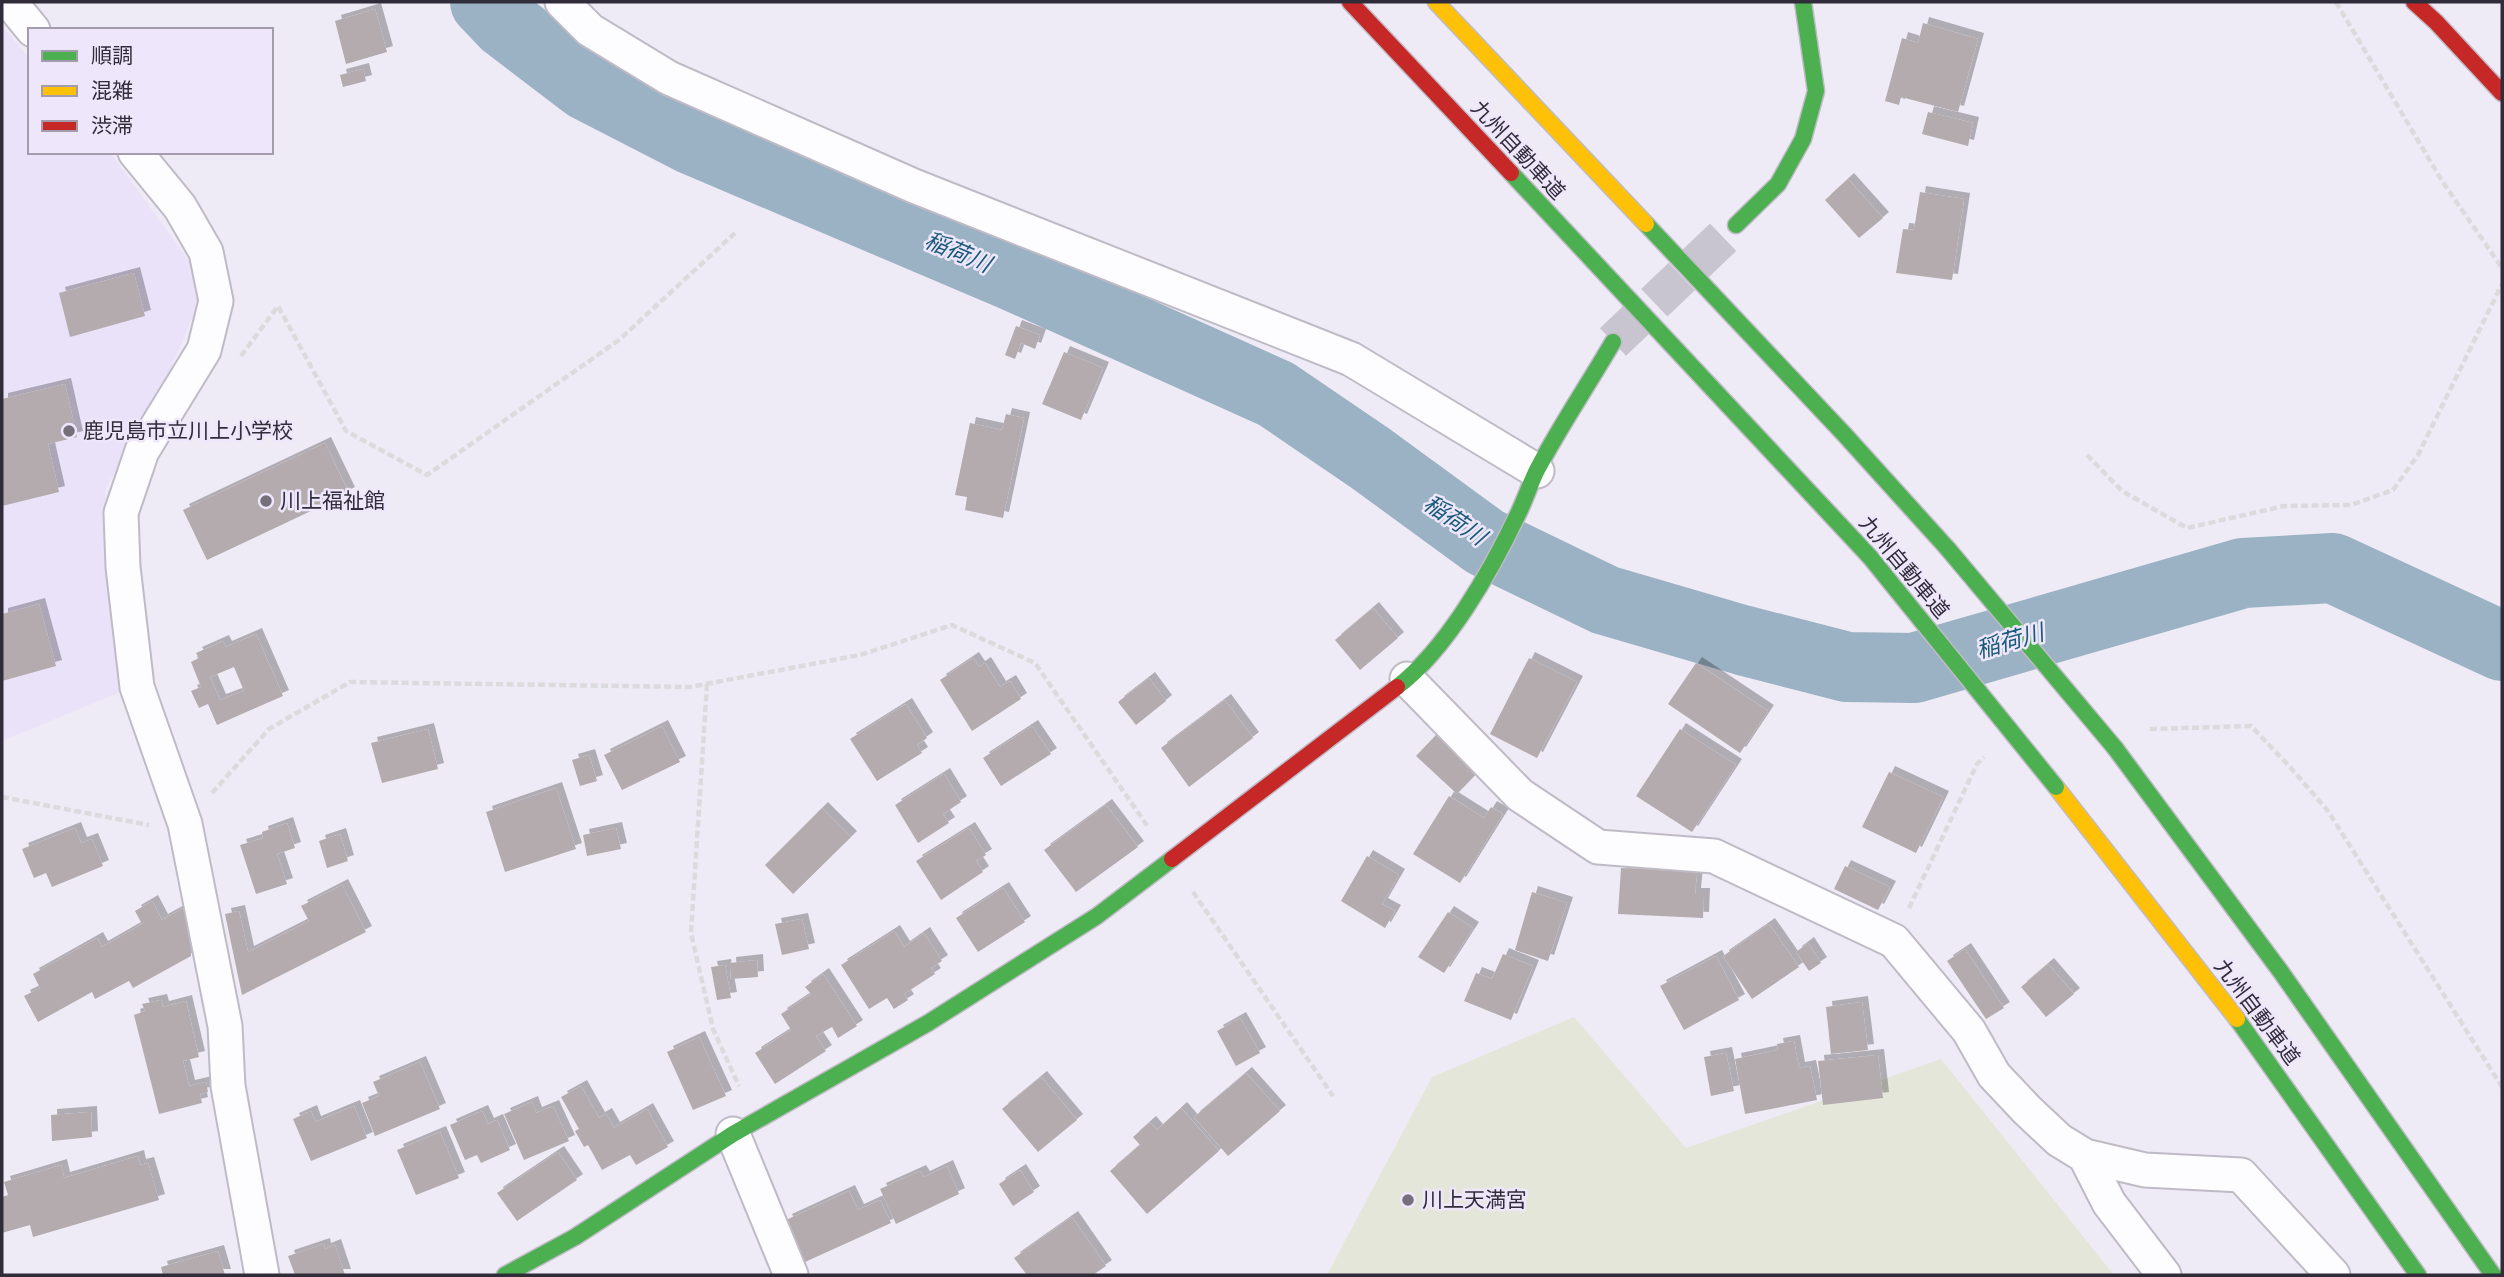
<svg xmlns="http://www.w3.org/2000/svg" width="2504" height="1277" font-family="Mulish,'Noto Sans JP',sans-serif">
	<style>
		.built { fill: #eae2f8 }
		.green { fill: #e4e6da }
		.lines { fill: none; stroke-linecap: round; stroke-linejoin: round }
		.river { stroke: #9ab2c3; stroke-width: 70 }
		.building { fill: #b3abad; fill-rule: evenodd; filter: url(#shadow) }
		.secondary-tunnel { stroke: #c9c5d0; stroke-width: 38; stroke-dasharray: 38 19; stroke-linecap: butt }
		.street-casing { stroke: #bfbbc6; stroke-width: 37 }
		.fast-casing { stroke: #bfbbc6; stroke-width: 19 }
		.slow-casing { stroke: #bfbbc6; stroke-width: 19 }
		.jam-casing { stroke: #bfbbc6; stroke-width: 19 }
		.path { stroke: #dbdadd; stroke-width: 4.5; stroke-dasharray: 7 3.5; stroke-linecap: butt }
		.street { stroke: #fdfcfe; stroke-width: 33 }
		.fast { stroke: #4caf50; stroke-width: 16 }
		.slow { stroke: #ffc107; stroke-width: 16 }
		.jam { stroke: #c62828; stroke-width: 16 }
		.fast-bridge-casing { stroke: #bfbbc6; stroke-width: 19; stroke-linecap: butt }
		.fast-bridge { stroke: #4caf50; stroke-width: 16 }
		.poi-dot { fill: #746f7b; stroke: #eee7fb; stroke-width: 2.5 }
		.labels { text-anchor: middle; stroke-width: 5; stroke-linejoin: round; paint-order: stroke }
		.street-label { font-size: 21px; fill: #312c39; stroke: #eee7fb }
		.poi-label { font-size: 21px; fill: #312c39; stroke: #eee7fb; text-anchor: start }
		.water-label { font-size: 23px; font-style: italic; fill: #1b5b79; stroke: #eee7fb }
	</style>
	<defs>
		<filter id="shadow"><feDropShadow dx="6" dy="-6" stdDeviation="0" flood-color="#0004"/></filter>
	</defs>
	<rect width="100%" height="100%" fill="#efebf6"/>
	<path class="built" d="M2,26L30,59V152H110L191,264L198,305L169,372L105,490L123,691L2,741Z"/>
	<path class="green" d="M1574,1017L1686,1148L1941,1059L2114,1275H1327L1432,1077Z"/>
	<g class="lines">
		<path class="river" d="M485,2L506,24L586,85L693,140L1011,275L1276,394L1370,458L1485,542L1605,600L1742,640L1847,667L1914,668L2243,573L2333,568L2502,646"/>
	</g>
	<path class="building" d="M375,9L387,52L346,64L335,21Z
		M1923,23L1978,39L1958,112L1901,97L1899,105L1885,101L1902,38L1918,43Z
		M363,69L366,81L343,87L340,75Z
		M1928,112L1973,123L1968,146L1922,134Z
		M1848,179L1883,218L1859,238L1825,200Z
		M1920,192L1964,199L1952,280L1896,273L1903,229L1914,230Z
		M134,273L145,316L70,337L59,293Z
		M1016,326L1040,335L1035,349L1021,343L1015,359L1005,355Z
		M1064,352L1103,368L1081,420L1042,404Z
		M65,384L77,437L48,444L59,492L2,506V399Z
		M1006,414L1024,418L1003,518L965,510L967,497L955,495L970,423L1002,430Z
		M325,443L349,493L207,560L183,510Z
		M39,604L56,666L2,681V614Z
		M1373,608L1398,638L1360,670L1335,640Z
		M256,634L283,696L217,725L208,704L199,708L191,691L201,687L191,662L199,658L196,653L223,641L226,647ZM234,667L244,691L220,700L210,677Z
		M973,658L979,667L985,663L1000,687L1010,681L1021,699L972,731L940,680Z
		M1529,658L1577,682L1537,758L1490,734Z
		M1696,663L1768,711L1740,753L1668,704Z
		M1149,678L1166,701L1136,725L1118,702Z
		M1225,700L1253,738L1189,787L1161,748Z
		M906,704L927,738L917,745L922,753L877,781L850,739Z
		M662,726L680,762L622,790L604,755Z
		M1032,726L1051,754L1001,786L983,758Z
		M428,729L438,769L382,783L371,743Z
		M1680,729L1736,765L1692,832L1636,796Z
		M1436,735L1477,773L1457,794L1416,756Z
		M589,755L597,781L580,786L572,760Z
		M1889,772L1943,797L1916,853L1862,827Z
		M944,774L961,802L943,814L949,823L918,843L895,805Z
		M556,788L576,849L505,872L486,812Z
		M1449,796L1484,818L1491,807L1503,814L1460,883L1413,854Z
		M1106,805L1138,847L1076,892L1044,850Z
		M822,808L851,837L793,894L765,865Z
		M287,823L295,848L277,854L287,884L256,894L240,845L263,838L262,832Z
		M75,828L81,843L92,839L103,866L52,887L46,873L34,878L22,849Z
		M616,828L621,849L587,856L583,835Z
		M969,828L986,855L976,861L983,872L941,900L916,861Z
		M340,834L348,861L327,868L319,841Z
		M1367,856L1399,875L1382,904L1395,911L1385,928L1341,901Z
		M1845,866L1890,887L1878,910L1834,889Z
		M1621,868L1697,872L1695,894H1704L1703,918L1618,914Z
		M342,885L366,932L242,995L225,914L239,911L248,952L309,921L301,906Z
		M1003,888L1025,922L978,952L956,918Z
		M1532,892L1567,903L1548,961L1515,950Z
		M152,901L162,920L189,905L191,956L133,988L129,981L95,999L92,992L38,1022L24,996L40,988L33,974L97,938L102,947L142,924L135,911Z
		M1448,912L1473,928L1444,973L1418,957Z
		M802,919L809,949L782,955L775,924Z
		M1769,924L1799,967L1752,999L1723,956Z
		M894,931L904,947L924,933L942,961L931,968L935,974L904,994L908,1000L894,1009L887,998L869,1009L841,965Z
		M1808,943L1821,963L1809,971L1796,952Z
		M1965,949L2004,1008L1986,1019L1947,961Z
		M1503,954L1533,966L1511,1020L1464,1001L1476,973L1492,979Z
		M1716,956L1739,1000L1684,1030L1660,986Z
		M757,960L758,977L731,979L730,963Z
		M2048,964L2074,994L2046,1017L2021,987Z
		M725,965L731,998L717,1000L711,967Z
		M823,974L857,1026L838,1038L832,1027L816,1036L826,1051L775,1084L755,1053L791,1030L781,1014L811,994L805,987Z
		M161,1000L163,1007L186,1001L199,1057L183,1061L189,1086L206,1082L208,1092L200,1094L202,1103L159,1114L134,1015L145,1011L142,1004Z
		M1862,1002L1868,1050L1831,1054L1826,1007Z
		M1240,1018L1260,1053L1236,1066L1217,1031Z
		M699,1037L726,1096L693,1110L667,1052Z
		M1794,1041L1799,1068L1810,1066L1817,1100L1745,1114L1735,1059L1778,1050L1777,1044Z
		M1726,1053L1734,1091L1711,1096L1704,1057Z
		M1878,1055L1883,1098L1823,1105L1818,1061Z
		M420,1062L440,1109L375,1136L362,1103L379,1096L373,1082Z
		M1246,1073L1280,1111L1228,1156L1194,1117Z
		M1041,1077L1077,1120L1038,1152L1002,1109Z
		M581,1086L599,1118L606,1114L614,1128L647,1109L668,1147L636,1165L630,1155L602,1170L588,1145L584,1147L575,1131L579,1129L561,1097Z
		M532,1102L536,1113L553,1106L569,1141L524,1160L504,1114Z
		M354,1106L367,1138L311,1161L293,1119L311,1111L315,1122Z
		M1181,1108L1219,1151L1147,1214L1110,1171L1140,1145L1133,1137L1150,1122L1157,1130Z
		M482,1111L488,1124L497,1120L510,1150L481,1163L477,1155L465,1160L450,1125Z
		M91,1112L92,1137L52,1141L51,1115Z
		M440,1132L459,1178L416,1195L397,1150Z
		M558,1152L577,1180L517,1221L497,1193Z
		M138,1156L140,1165L148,1163L159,1200L33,1237L30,1225L2,1233V1197L8,1195L4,1182L61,1165L64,1178Z
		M947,1166L959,1194L896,1224L880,1189L920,1171L924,1177Z
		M1020,1170L1034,1192L1013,1206L999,1184Z
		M849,1191L858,1210L880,1200L891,1223L805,1262L786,1220Z
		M1072,1217L1106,1266L1093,1275H1027L1014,1258Z
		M324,1244L325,1249L335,1245L345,1275H295L288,1256Z
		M218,1251L225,1275H163L161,1267Z"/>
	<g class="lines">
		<path class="secondary-tunnel" d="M1613,342L1736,225"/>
		<defs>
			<path id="street" d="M10,2L33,30
				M562,2L590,30L669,78L914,186L1351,359L1537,471
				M135,152L180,207L206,252L216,301L204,350L142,451L121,513L123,567L137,687L185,824L225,1026L228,1086L262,1275
				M1407,679L1520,795L1598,847L1714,856L1894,941L1969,1031L1994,1075L2027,1110L2059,1140L2085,1156L2145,1170L2241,1175L2333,1275
				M733,1134L791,1275
				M2085,1156L2109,1203L2164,1275"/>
			<path id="fast" d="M1511,173L1870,557
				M1646,224L1844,434L1948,549
				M1736,225L1778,184L1803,139L1816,91L1803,2
				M1397,687C1447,649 1491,571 1518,514C1525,500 1530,484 1537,470C1560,426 1588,385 1613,342
				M2115,748L2281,972L2493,1275
				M2237,1019L2418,1275
				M505,1275L575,1237L733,1134L928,1023L1097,916L1172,859"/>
			<path id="slow" d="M1436,2L1646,224
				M2056,787L2237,1019"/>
			<path id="jam" d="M1350,2L1511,173
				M2414,2L2436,22L2502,93
				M1172,859L1397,687"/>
		</defs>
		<use href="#street" class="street-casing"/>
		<use href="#fast" class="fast-casing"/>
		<use href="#slow" class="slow-casing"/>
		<use href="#jam" class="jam-casing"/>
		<path class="path" d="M2336,2L2442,181L2502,268
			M241,356L278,306L346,431L427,475L619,340L735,233
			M2087,455L2122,491L2187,528L2284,506L2351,505L2393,490L2418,455L2502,284
			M707,684L691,933L713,1029L739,1086
			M2150,729L2251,726L2291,768L2328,811L2502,1087
			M212,793L269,729L350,682L690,687L860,655L952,625L1035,663L1148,827
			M2,797L149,825
			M1193,892L1333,1096
			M1909,908L1977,764L1984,757"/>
		<use href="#street" class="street"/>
		<use href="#fast" class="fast"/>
		<use href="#slow" class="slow"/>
		<use href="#jam" class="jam"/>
		<defs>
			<path id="fast-bridge" d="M1948,549L2115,748
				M1870,557L2056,787"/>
		</defs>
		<use href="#fast-bridge" class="fast-bridge-casing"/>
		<use href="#fast-bridge" class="fast-bridge"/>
	</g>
	<g class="poi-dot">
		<circle cx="69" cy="431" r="7"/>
		<circle cx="266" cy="501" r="7"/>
		<circle cx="1408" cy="1200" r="7"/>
	</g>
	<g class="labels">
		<g class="street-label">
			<text transform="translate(1518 150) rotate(47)" y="7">九州自動車道</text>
			<text transform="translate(1904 567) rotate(50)" y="7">九州自動車道</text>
			<text transform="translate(2257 1012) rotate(53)" y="7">九州自動車道</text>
		</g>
		<g class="poi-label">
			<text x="83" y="438">鹿児島市立川上小学校</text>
			<text x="280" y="508">川上福祉館</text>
			<text x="1422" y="1207">川上天満宮</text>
		</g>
		<g class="water-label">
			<text transform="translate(958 252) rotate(23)" y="8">稲荷川</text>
			<text transform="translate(1455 520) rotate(34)" y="8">稲荷川</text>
			<text transform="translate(2010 641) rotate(-16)" y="8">稲荷川</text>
		</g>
	</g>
	<rect width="2504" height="1277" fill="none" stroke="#312c39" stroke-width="7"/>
	<rect x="28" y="28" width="245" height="126" fill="#eee7fb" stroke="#a29cad" stroke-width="2"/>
	<rect x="42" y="51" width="35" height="10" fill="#4caf50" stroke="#a29cad" stroke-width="2"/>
	<text x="91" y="63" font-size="21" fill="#312c39">順調</text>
	<rect x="42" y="86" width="35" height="10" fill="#ffc107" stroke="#a29cad" stroke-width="2"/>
	<text x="91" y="98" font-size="21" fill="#312c39">混雑</text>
	<rect x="42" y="121" width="35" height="10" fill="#c62828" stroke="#a29cad" stroke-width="2"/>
	<text x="91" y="133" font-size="21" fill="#312c39">渋滞</text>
</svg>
